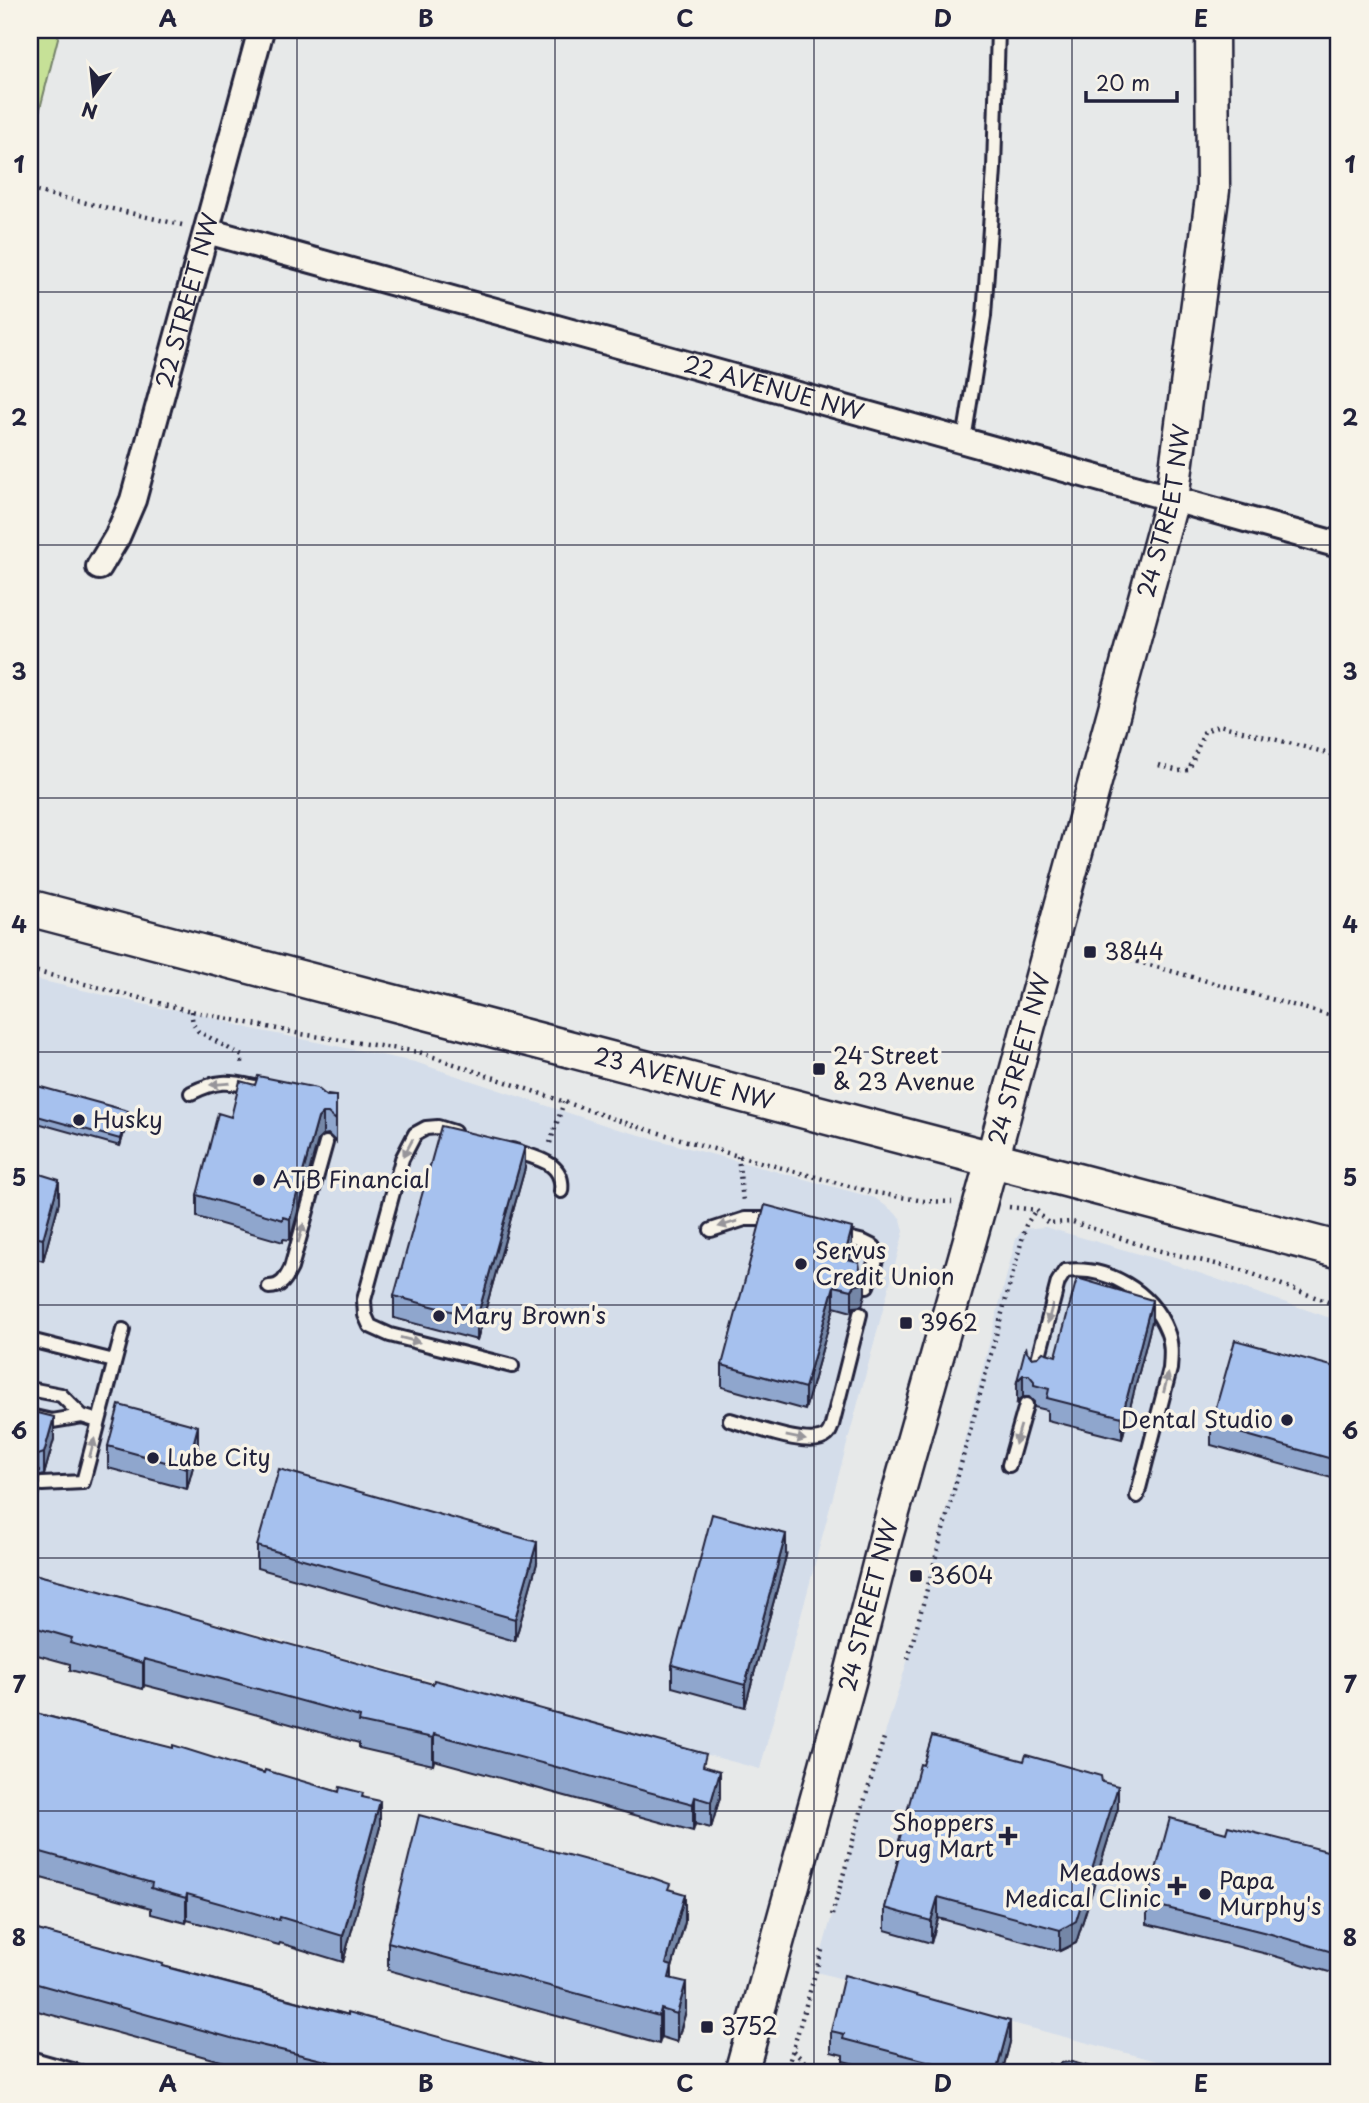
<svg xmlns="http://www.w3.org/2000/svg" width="1369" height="2103" font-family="'Playpen Sans',sans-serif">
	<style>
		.built { fill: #d4ddea }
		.green { fill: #c6e197; stroke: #748269; stroke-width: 2 }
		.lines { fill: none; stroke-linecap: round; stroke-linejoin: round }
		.service-casing { stroke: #22223b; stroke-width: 18 }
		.minor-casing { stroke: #22223b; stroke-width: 30 }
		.tertiary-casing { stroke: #22223b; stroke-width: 37 }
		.secondary-casing { stroke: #22223b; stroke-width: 40 }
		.path { stroke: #22223b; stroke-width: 4.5; stroke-dasharray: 2 5; stroke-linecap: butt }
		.service { stroke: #f7f3e8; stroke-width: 12 }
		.minor { stroke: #f7f3e8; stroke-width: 24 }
		.tertiary { stroke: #f7f3e8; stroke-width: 32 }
		.secondary { stroke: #f7f3e8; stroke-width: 35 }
		.wall { fill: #8fa6cd; stroke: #22223b; stroke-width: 2 }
		.shaded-wall { fill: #7487a7; stroke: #22223b; stroke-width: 2 }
		.building { fill: #a6c1ee; stroke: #22223b; stroke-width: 2 }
		.oneway { fill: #97959a }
		.grid { fill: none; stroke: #22223b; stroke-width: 2; stroke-opacity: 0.55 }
		.poi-dot { fill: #22223b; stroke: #f7f3e8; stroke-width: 2.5 }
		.labels { text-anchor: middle; stroke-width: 7; stroke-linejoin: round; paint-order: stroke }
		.street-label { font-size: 23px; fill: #22223b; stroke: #f7f3e8 }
		.poi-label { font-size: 23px; fill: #22223b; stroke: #f7f3e8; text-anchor: start }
		.neatline { fill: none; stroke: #22223b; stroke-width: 2.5 }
		.grid-label { font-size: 23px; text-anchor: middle; font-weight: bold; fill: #22223b }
	</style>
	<rect width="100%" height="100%" fill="#e7e9e9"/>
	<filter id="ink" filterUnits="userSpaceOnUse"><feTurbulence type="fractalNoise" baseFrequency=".0143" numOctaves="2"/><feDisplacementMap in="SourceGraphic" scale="14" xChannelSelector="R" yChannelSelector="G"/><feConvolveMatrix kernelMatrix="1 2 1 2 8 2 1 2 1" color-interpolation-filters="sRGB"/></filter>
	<g filter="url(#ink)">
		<path class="built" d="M30,978L160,1008L191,1011L252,1029L415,1062L614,1128L875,1198L894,1212L901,1219L904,1231L760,1769L30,1573Z
			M1045,1227L1167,1262L1339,1321V2073H1203L816,1972L863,1805L908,1659L1016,1239L1023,1229Z"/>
		<path class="green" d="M30,30H60L30,148Z"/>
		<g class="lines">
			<defs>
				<path id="service" d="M964,440L984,316L994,169L998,30
					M191,1093C217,1080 228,1081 255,1087
					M454,1132L438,1127L426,1128L415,1134L402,1159L364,1300L365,1315L370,1326L390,1335L512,1366
					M512,1150C534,1158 565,1161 561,1191
					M711,1230L745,1219H778
					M836,1235L864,1242L874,1247L876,1260L867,1286
					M269,1287C282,1287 286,1278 291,1268L326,1143
					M30,1340L114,1361
					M1035,1371L1058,1282L1065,1271C1108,1266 1151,1291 1167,1331C1172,1343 1171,1356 1170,1369L1137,1496
					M35,1390L61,1395L82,1416
					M30,1416L52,1421L82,1416L98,1421
					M730,1420C750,1425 811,1450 827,1435C830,1432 831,1428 832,1425L860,1314
					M1009,1465L1026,1405
					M42,1484L83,1482L123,1330
					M30,2058L83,2073"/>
				<g id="minor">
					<path id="s1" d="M207,231L1339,545"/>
					<path id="s2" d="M99,567L117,537L133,500L261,30"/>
				</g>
				<g id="tertiary">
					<path id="s3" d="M741,2073L849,1682L886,1537L980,1204L1172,499L1213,190L1212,30"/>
				</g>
				<g id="secondary">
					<path id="s4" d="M30,908L1339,1250"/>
				</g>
			</defs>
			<use href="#service" class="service-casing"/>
			<use href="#minor" class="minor-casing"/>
			<use href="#tertiary" class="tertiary-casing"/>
			<use href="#secondary" class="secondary-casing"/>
			<path class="path" d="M30,190L182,225
				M1159,765L1178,771L1189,770L1204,732L1219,725L1339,756
				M1110,954L1339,1018
				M30,970L191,1011L301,1034L419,1052L629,1124L738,1156L871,1192L924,1201L952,1202
				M191,1011L193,1024L198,1031L242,1056V1066
				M550,1143L564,1102
				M738,1156L743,1201
				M1009,1207L1036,1210L1048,1223L1073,1222L1156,1250L1242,1270L1339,1306
				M908,1659L1026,1225L1035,1211
				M832,1915L863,1805L884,1738
				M793,2051L806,2063L814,2073
				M786,2073L823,1947"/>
			<use href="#service" class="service"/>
			<use href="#minor" class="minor"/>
			<use href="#tertiary" class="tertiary"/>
			<use href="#secondary" class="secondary"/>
		</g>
		<path class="wall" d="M30,1084L128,1119L120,1146L30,1121Z
			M255,1085L336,1096V1142L328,1134L323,1135L318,1140L290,1240L283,1239V1242L197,1217V1195L231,1117Z
			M525,1168L477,1340L394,1318V1296Z
			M30,1171L59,1202L43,1261L30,1257Z
			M852,1249L849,1259L865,1294L862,1306L854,1307L852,1312L834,1307L805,1410L722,1387V1365Z
			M1152,1321L1122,1439L1047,1420V1410L1034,1407V1402L1029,1397H1023L1017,1402L1027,1352L1032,1358L1056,1356Z
			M1339,1368V1480L1211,1445V1425Z
			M30,1411L54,1439L44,1475L39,1476V1492L30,1528Z
			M108,1446L198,1448L187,1489L108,1468Z
			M257,1546L537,1563L515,1641L257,1568Z
			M786,1556L745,1707L672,1687V1665Z
			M30,1573L706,1767L720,1797L711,1828L695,1824L693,1831L434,1760L433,1765L359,1748V1743L225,1706L144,1685L143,1689L70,1670V1664L30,1653Z
			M30,1707L32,1712L339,1792L363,1797L380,1827L343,1962L280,1943L279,1945L187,1920L186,1923L151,1914V1908L30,1875Z
			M923,1765L1102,1782L1118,1808L1076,1943L1060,1951L938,1918L931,1943L885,1930V1908L899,1856V1841Z
			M1226,1833L1339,1854V1975L1271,1955L1147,1924V1903Z
			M670,1890L685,1922L672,1968V1979L686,2011L677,2042L661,2037L659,2044L388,1970V1942Z
			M30,1928L163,1966L570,2073H268L231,2064L30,2009Z
			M831,2031L1010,2042L1002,2073H891L843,2061V2055L831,2052Z"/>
		<path class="shaded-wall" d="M128,1111V1119L120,1146V1139Z
			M323,1113V1135L318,1140L290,1240V1219L318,1118Z
			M525,1146V1168L477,1340V1318Z
			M59,1180V1202L43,1261V1239Z
			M852,1228V1249L844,1280V1258Z
			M865,1273V1294L862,1306L854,1307L852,1312V1290Z
			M834,1286V1307L805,1410V1388Z
			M1152,1300V1321L1122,1439V1417Z
			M1023,1375V1397L1017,1402V1381Z
			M33,1377V1399L30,1408V1386Z
			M54,1417V1439L44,1475V1453Z
			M198,1426V1448L187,1489V1468Z
			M38,1455V1476L39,1470V1492L30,1528V1506L34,1481V1459Z
			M786,1534V1556L745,1707V1685Z
			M537,1542V1563L515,1641V1619Z
			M144,1659V1685L143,1689V1663Z
			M434,1734V1760L433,1765V1738Z
			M720,1771V1797L711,1828V1802Z
			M1118,1786V1808L1076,1943L1060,1951V1930Z
			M695,1797V1824L693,1831V1804Z
			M380,1801V1827L343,1962V1936Z
			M187,1894V1920L186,1923V1898Z
			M685,1894V1922L672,1968V1994L666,1964Z
			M938,1897V1918L931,1943V1921Z
			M686,1982V2011L677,2042V2014Z
			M661,2009V2037L659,2044V2016Z
			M1010,2021V2042L1002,2073H996Z"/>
		<path class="building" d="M258,1076L317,1088L327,1096H336V1120L328,1113H323L318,1118L290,1219L283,1217V1220L197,1195L218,1113L231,1117L240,1081L255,1085Z
			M30,1084L128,1111L120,1139L30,1114Z
			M441,1126L525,1146L477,1318L394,1296Z
			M30,1171L59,1180L43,1239L30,1236Z
			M765,1205L852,1228L844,1258L859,1262L860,1269L865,1273L862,1284L854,1286L852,1290L834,1286L805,1388L722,1365Z
			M1077,1278L1152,1300L1122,1417L1047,1398L1049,1389L1034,1385V1381L1029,1375H1023L1017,1381L1026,1346L1027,1352L1032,1358L1038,1357L1043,1352L1056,1356Z
			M1235,1340L1339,1368V1461L1211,1425Z
			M30,1374L33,1377L30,1386Z
			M119,1405L198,1426L187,1468L108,1446Z
			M30,1411L54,1417L44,1453L38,1455L34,1459V1466L39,1470L30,1506Z
			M279,1469L537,1542L515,1619L257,1546Z
			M712,1514L786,1534L745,1685L672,1665Z
			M30,1573L100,1591L284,1644L285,1643L433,1684L434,1680L454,1685L706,1754L703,1766L720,1771L711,1802L695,1797L693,1804L434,1734L433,1738L359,1722L360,1717L225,1680L144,1659L143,1663L70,1643L72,1638L30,1626Z
			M30,1707L32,1708L31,1712L113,1733L173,1748V1745L249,1769L264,1773L265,1770L339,1792L340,1787L363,1793L362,1797L380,1801L343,1936L280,1917L279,1920L187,1894L186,1898L151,1888L152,1883L30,1849Z
			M932,1736L1024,1761L1026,1755L1101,1776L1102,1782L1118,1786L1076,1921L1060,1930L938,1897L931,1921L885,1908L903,1842L899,1841L920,1764L923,1765Z
			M419,1815L653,1878L670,1884L668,1889L685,1894L666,1964L672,1966L669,1978L686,1982L677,2014L661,2009L659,2016L388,1942Z
			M1170,1818L1226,1833L1228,1826L1339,1854V1954L1271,1934L1147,1903Z
			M30,1928L145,1959L163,1964L162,1966L348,2015V2012L570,2073H376L231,2038L30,1982Z
			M844,1975L1010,2021L996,2073L985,2072L984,2073H973L843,2039L844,2034L831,2031Z
			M1072,2062L1111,2073H1046L1049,2064L1059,2067L1060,2063Z"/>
		<defs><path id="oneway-solid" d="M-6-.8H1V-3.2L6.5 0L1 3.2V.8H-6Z" transform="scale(1.75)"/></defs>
		<g class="oneway">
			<use href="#oneway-solid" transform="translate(220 1084) rotate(175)"/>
			<use href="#oneway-solid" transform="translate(408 1148) rotate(118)"/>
			<use href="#oneway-solid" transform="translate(728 1224) rotate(163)"/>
			<use href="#oneway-solid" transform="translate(301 1233) rotate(-74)"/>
			<use href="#oneway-solid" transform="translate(1050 1314) rotate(105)"/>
			<use href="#oneway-solid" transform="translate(410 1340) rotate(15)"/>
			<use href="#oneway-solid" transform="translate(1166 1383) rotate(-76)"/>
			<use href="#oneway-solid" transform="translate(1018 1435) rotate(106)"/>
			<use href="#oneway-solid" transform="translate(796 1438) rotate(11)"/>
			<use href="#oneway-solid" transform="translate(92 1448) rotate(-75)"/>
		</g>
	</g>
	<path class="grid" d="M297,30V2073M555,30V2073M814,30V2073M1072,30V2073M30,292H1339M30,545H1339M30,798H1339M30,1052H1339M30,1305H1339M30,1558H1339M30,1811H1339"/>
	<g class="poi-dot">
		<rect x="1083" y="945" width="14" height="14" rx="3.5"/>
		<rect x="812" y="1062" width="14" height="14" rx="3.5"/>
		<circle cx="79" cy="1120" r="7"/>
		<circle cx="259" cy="1180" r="7"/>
		<circle cx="801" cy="1264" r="7"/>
		<circle cx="439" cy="1316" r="7"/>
		<rect x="899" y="1316" width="14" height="14" rx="3.5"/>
		<circle cx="1287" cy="1420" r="7"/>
		<circle cx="153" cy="1458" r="7"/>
		<rect x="909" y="1569" width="14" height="14" rx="3.5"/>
		<path d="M1004.5 1825.5h7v7h7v7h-7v7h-7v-7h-7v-7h7z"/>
		<path d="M1173.5 1875.5h7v7h7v7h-7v7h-7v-7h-7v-7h7z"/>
		<circle cx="1205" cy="1894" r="7"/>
		<rect x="700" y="2020" width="14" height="14" rx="3.5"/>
	</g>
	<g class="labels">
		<g class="street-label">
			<text dy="8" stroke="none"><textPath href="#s2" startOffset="282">22 STREET NW</textPath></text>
			<text dy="8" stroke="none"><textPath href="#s1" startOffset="588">22 AVENUE NW</textPath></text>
			<text dy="8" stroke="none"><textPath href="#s3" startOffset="1619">24 STREET NW</textPath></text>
			<text dy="8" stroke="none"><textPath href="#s3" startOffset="1052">24 STREET NW</textPath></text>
			<text dy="8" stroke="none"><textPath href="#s4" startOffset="676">23 AVENUE NW</textPath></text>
			<text dy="8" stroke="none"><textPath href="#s3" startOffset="485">24 STREET NW</textPath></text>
		</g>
		<g class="poi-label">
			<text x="1104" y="960">3844</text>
			<text x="833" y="1064">24 Street<tspan x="833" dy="26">&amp; 23 Avenue</tspan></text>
			<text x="93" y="1128">Husky</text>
			<text x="273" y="1188">ATB Financial</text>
			<text x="815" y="1259">Servus<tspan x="815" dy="26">Credit Union</tspan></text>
			<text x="453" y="1324">Mary Brown's</text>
			<text x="920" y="1331">3962</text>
			<text x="1273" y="1428" text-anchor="end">Dental Studio</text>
			<text x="167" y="1466">Lube City</text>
			<text x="930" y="1584">3604</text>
			<text x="994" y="1831" text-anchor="end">Shoppers<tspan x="994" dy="26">Drug Mart</tspan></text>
			<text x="1161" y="1881" text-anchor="end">Meadows<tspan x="1161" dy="26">Medical Clinic</tspan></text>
			<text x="1219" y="1889">Papa<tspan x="1219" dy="26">Murphy's</tspan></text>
			<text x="721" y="2035">3752</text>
		</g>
	</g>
	<rect width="1369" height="2103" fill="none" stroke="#f7f3e8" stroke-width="77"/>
	<g transform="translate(94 94) rotate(195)" stroke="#f7f3e8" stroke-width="5" paint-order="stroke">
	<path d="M0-5L12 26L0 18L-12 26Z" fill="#22223b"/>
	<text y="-10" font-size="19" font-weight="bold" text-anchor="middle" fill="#22223b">N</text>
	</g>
	<path d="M1086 91v10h91v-10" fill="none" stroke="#22223b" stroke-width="3.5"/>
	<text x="1096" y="91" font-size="21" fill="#22223b" stroke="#f7f3e8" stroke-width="5" paint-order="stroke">20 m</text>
	<rect x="38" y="38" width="1292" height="2026" class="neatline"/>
	<g class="grid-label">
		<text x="168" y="27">A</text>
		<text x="426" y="27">B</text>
		<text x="685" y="27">C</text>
		<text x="943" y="27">D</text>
		<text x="1201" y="27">E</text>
		<text x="19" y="173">1</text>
		<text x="1350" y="173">1</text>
		<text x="19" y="426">2</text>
		<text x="1350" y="426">2</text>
		<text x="19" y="680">3</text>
		<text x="1350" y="680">3</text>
		<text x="19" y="933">4</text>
		<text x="1350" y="933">4</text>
		<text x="19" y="1186">5</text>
		<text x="1350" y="1186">5</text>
		<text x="19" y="1439">6</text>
		<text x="1350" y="1439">6</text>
		<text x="19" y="1693">7</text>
		<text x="1350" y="1693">7</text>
		<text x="19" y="1946">8</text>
		<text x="1350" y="1946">8</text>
		<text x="168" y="2092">A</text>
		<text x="426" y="2092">B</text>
		<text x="685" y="2092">C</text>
		<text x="943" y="2092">D</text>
		<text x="1201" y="2092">E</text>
	</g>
</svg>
